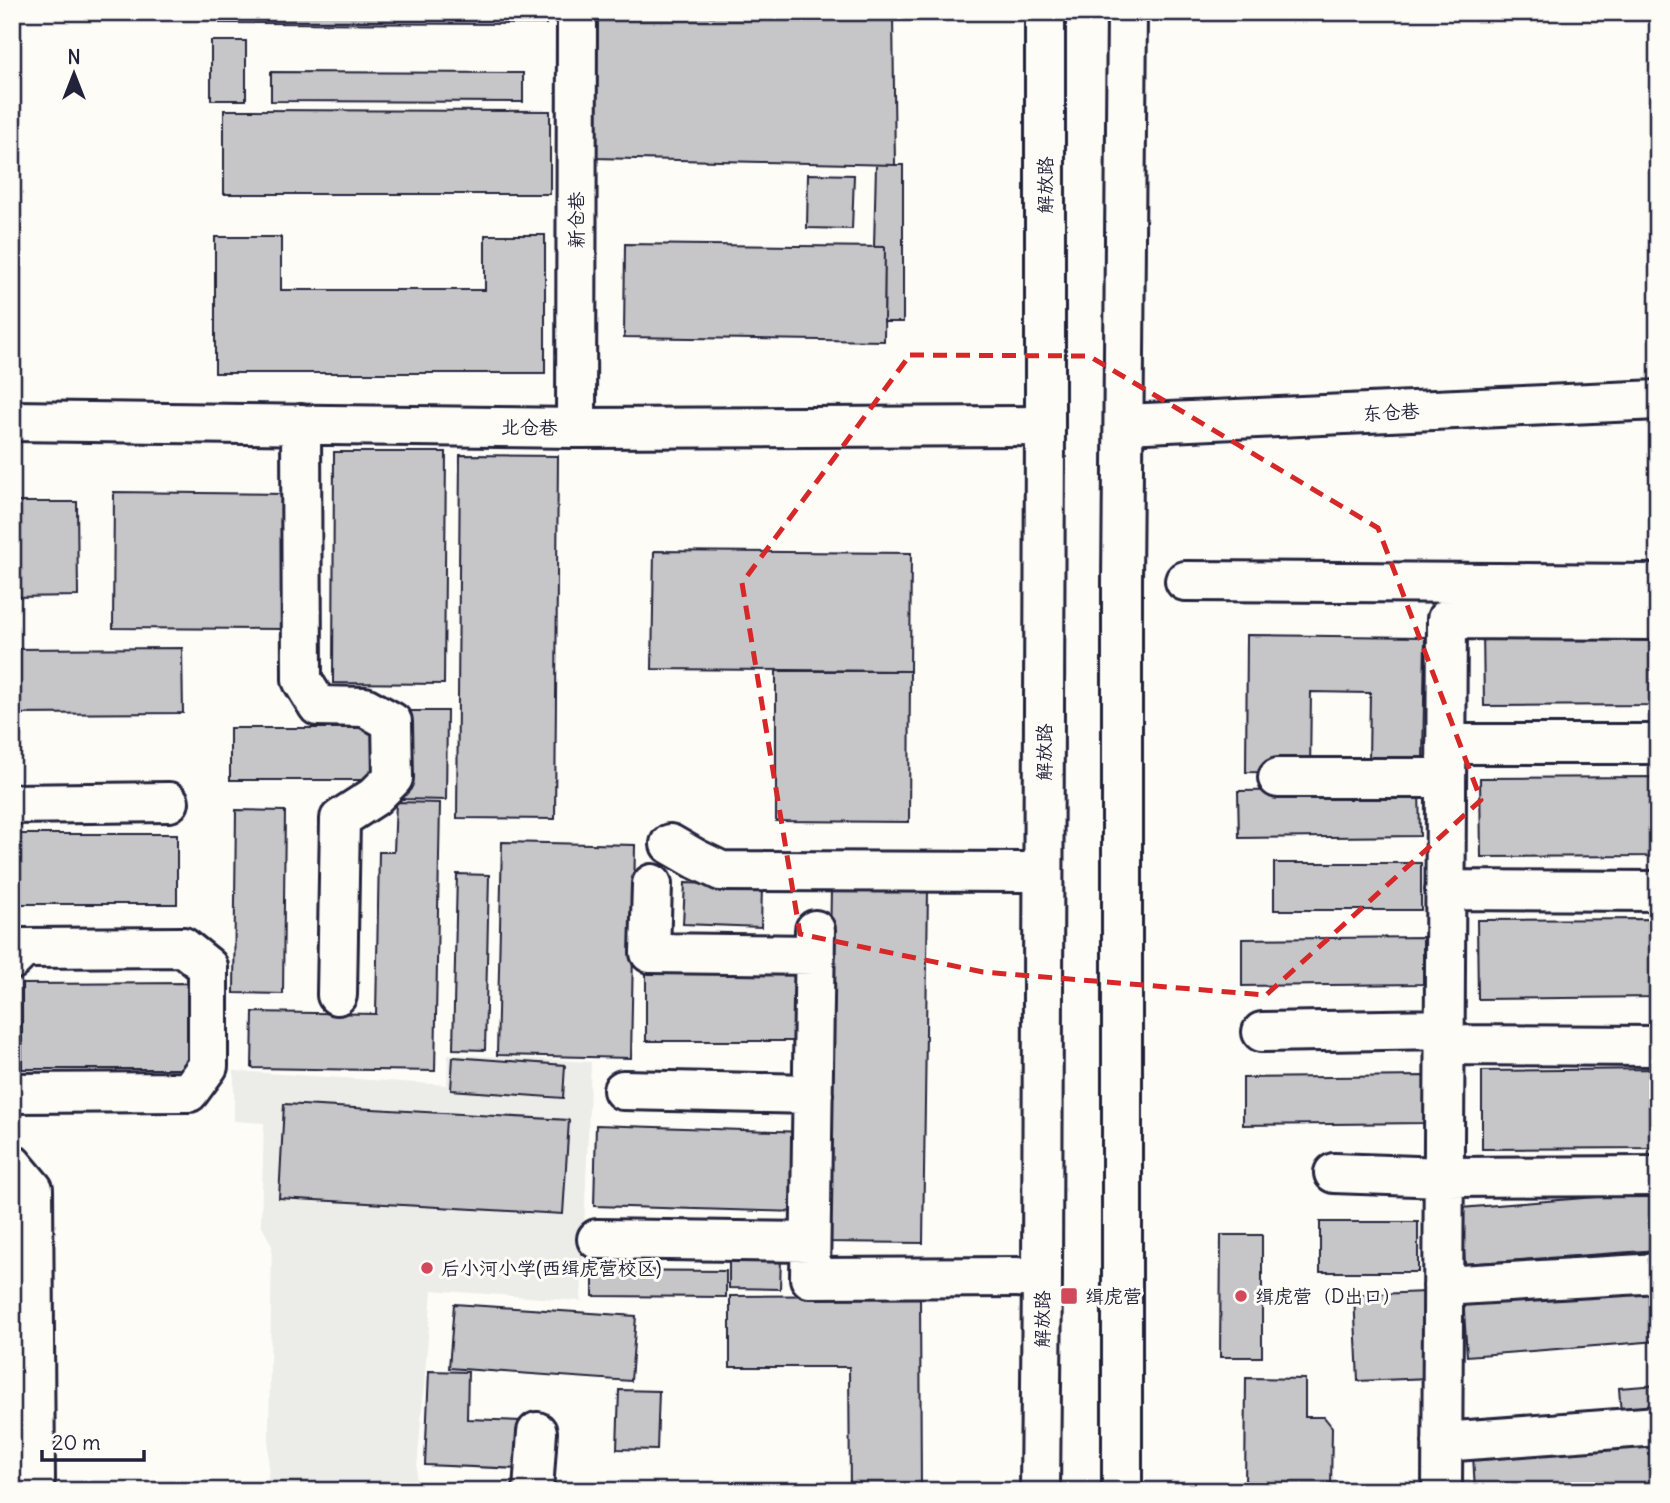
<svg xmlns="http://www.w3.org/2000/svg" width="1670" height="1503" font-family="Delius,'LXGW WenKai TC',sans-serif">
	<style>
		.built { fill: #ecece9 }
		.building { fill: #c6c6c8; stroke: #22223b; stroke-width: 2 }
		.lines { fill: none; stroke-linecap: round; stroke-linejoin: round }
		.minor-casing { stroke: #22223b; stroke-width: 44 }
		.major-casing { stroke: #22223b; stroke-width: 44 }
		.minor { stroke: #fdfcf7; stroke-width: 38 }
		.major { stroke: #fdfcf7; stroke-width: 38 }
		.marked { fill: none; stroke: #d62828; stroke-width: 5; stroke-dasharray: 14 9; stroke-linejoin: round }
		.poi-dot { fill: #d1495b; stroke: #fdfcf7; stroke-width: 2.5 }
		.labels { text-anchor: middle; stroke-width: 6; stroke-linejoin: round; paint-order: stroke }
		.street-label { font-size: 19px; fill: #22223b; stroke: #fdfcf7 }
		.poi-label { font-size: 19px; fill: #22223b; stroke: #fdfcf7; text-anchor: start }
	</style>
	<rect width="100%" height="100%" fill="#fdfcf7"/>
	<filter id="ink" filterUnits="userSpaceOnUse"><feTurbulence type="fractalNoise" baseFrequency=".0143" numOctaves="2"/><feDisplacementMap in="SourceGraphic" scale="14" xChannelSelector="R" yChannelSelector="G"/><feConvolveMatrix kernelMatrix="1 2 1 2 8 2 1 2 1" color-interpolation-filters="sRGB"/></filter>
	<g filter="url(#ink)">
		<path class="built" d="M448,1054L591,1062L581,1301L432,1290L415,1491H268L272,1246L261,1224L264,1123L234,1121V1071L447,1085Z"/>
		<path class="building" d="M220,12H546V24L220,23Z
			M595,12H647V16H893L895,165L595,158Z
			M794,12H919V15L793,16Z
			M211,41H246V100H211Z
			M271,72L523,73V102L271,101Z
			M224,110L550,111V194H224Z
			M876,165H903V322H884L885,247H874Z
			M808,174L854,175L852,229L807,228Z
			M485,235H545V373H215V237H281V290H485Z
			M625,244L885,247L884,341L624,337Z
			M334,452H446L444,684L333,683Z
			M460,455L558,456L555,819L457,818Z
			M114,492L283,494L282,629L113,628Z
			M12,502H77L78,596L12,597Z
			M654,551L911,553L910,671L652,669Z
			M1658,626V705L1484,706L1483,628Z
			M1247,635L1425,637L1423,763L1369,762L1370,693L1311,692L1310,773L1246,772Z
			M182,648L183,713L12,714V649Z
			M776,671H910L909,822L776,821Z
			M404,711H447L446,800L403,799Z
			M230,728H379V780H230Z
			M1658,777V856L1481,857L1480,778Z
			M1419,789L1420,836L1239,838L1238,791Z
			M396,802L440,803L435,1071L252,1068L253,1012L376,1014L379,852H394Z
			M236,810L285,811L283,994L234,993Z
			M12,834H177V904H12Z
			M502,842L635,845L631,1058L497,1055Z
			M1274,863H1421V910H1274Z
			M457,874L489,875L485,1050L453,1049Z
			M685,883L762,886L761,927L683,924Z
			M831,889L928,890L923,1243L825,1242Z
			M1658,919V997L1478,999L1477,920Z
			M1423,937V984L1242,986V939Z
			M646,965H808V1041H646Z
			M192,983V1069H22V984Z
			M453,1057L565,1065L563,1098L451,1090Z
			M1658,1069V1148L1482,1149V1071Z
			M1424,1076L1425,1123L1243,1125V1078Z
			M284,1104L569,1120L563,1214L279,1198Z
			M596,1125L804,1132L801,1212L594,1206Z
			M1658,1192V1250L1465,1264L1461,1208Z
			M1320,1222H1418V1272H1320Z
			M1221,1235H1262V1357H1220Z
			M729,1255L781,1257L780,1289L729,1288Z
			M593,1270L726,1271V1297L593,1296Z
			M1658,1282V1341L1467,1356L1463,1296Z
			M1425,1292L1429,1378L1358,1381L1354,1295Z
			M920,1295L921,1491H850L849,1367H730V1296Z
			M454,1304L636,1316L631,1381L449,1368Z
			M429,1371L468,1372L467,1419L523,1421L521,1469L425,1465Z
			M1246,1378L1305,1379V1417H1324L1332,1427L1331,1491H1245Z
			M1658,1385V1411L1621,1414L1619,1388Z
			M619,1390L659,1391L657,1450L617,1449Z
			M1658,1442V1491H1475L1473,1455Z"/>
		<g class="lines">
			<defs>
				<path id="minor" d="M12,421L576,428L1045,426
					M301,424L302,680L318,706L365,707L392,722L393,778L374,797L340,819L337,995
					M1124,424L1658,400
					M576,428L577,12
					M1185,581L1658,584
					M1446,744H1658
					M1278,778H1446
					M12,804L169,802
					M670,844L696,859L721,871L1043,872
					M652,884L650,953L815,955
					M1445,890L1658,891
					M815,930L810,1278L1042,1277
					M12,960L24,948L183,947L208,967V1066L189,1092L12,1093
					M1262,1032L1444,1029
					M1444,1045L1658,1046
					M623,1090L813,1094
					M12,1164L33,1189L35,1479L32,1491
					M1334,1173L1443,1177L1658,1176
					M597,1239L810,1242
					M1443,1286L1658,1273
					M1442,1442L1658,1426
					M533,1491L537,1432
					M1442,1491L1447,619L1658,620"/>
				<path id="major" d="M1040,1491L1042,1277L1045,426V12
					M1122,1491V582L1127,12"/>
			</defs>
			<use href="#minor" class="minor-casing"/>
			<use href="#major" class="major-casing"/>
			<use href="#minor" class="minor"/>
			<use href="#major" class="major"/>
		</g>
	</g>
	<path class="marked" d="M910,355L1089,356L1378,528L1481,800L1266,995L983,972L800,934L742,583Z"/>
	<g class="poi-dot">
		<circle cx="427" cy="1268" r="7"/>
		<rect x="1060" y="1287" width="18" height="18" rx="3.5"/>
		<circle cx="1241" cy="1296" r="7"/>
	</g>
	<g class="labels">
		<g class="street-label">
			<text transform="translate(1045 185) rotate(-90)" y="7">解放路</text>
			<text transform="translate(576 220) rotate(-90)" y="7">新仓巷</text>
			<text transform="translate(1391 412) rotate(-3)" y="7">东仓巷</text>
			<text transform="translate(529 427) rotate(1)" y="7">北仓巷</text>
			<text transform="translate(1044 752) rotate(-90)" y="7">解放路</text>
			<text transform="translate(1042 1319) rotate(-90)" y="7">解放路</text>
		</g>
		<g class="poi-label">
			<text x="441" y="1275">后小河小学(西缉虎营校区)</text>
			<text x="1085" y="1303">缉虎营</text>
			<text x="1255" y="1303">缉虎营（D出口）</text>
		</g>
	</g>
	<rect width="1670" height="1503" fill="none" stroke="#fdfcf7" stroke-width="42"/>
	<rect x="21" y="21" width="1628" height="1461" fill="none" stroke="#22223b" stroke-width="2.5" filter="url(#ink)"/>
	<g transform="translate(74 74)" stroke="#fdfcf7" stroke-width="5" paint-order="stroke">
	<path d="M0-5L12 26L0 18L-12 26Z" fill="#22223b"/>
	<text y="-10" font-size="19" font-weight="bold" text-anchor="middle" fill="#22223b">N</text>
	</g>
	<path d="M42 1450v10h102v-10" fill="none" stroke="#22223b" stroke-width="3.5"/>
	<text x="52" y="1450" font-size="21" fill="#22223b" stroke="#fdfcf7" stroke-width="5" paint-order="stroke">20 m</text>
</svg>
